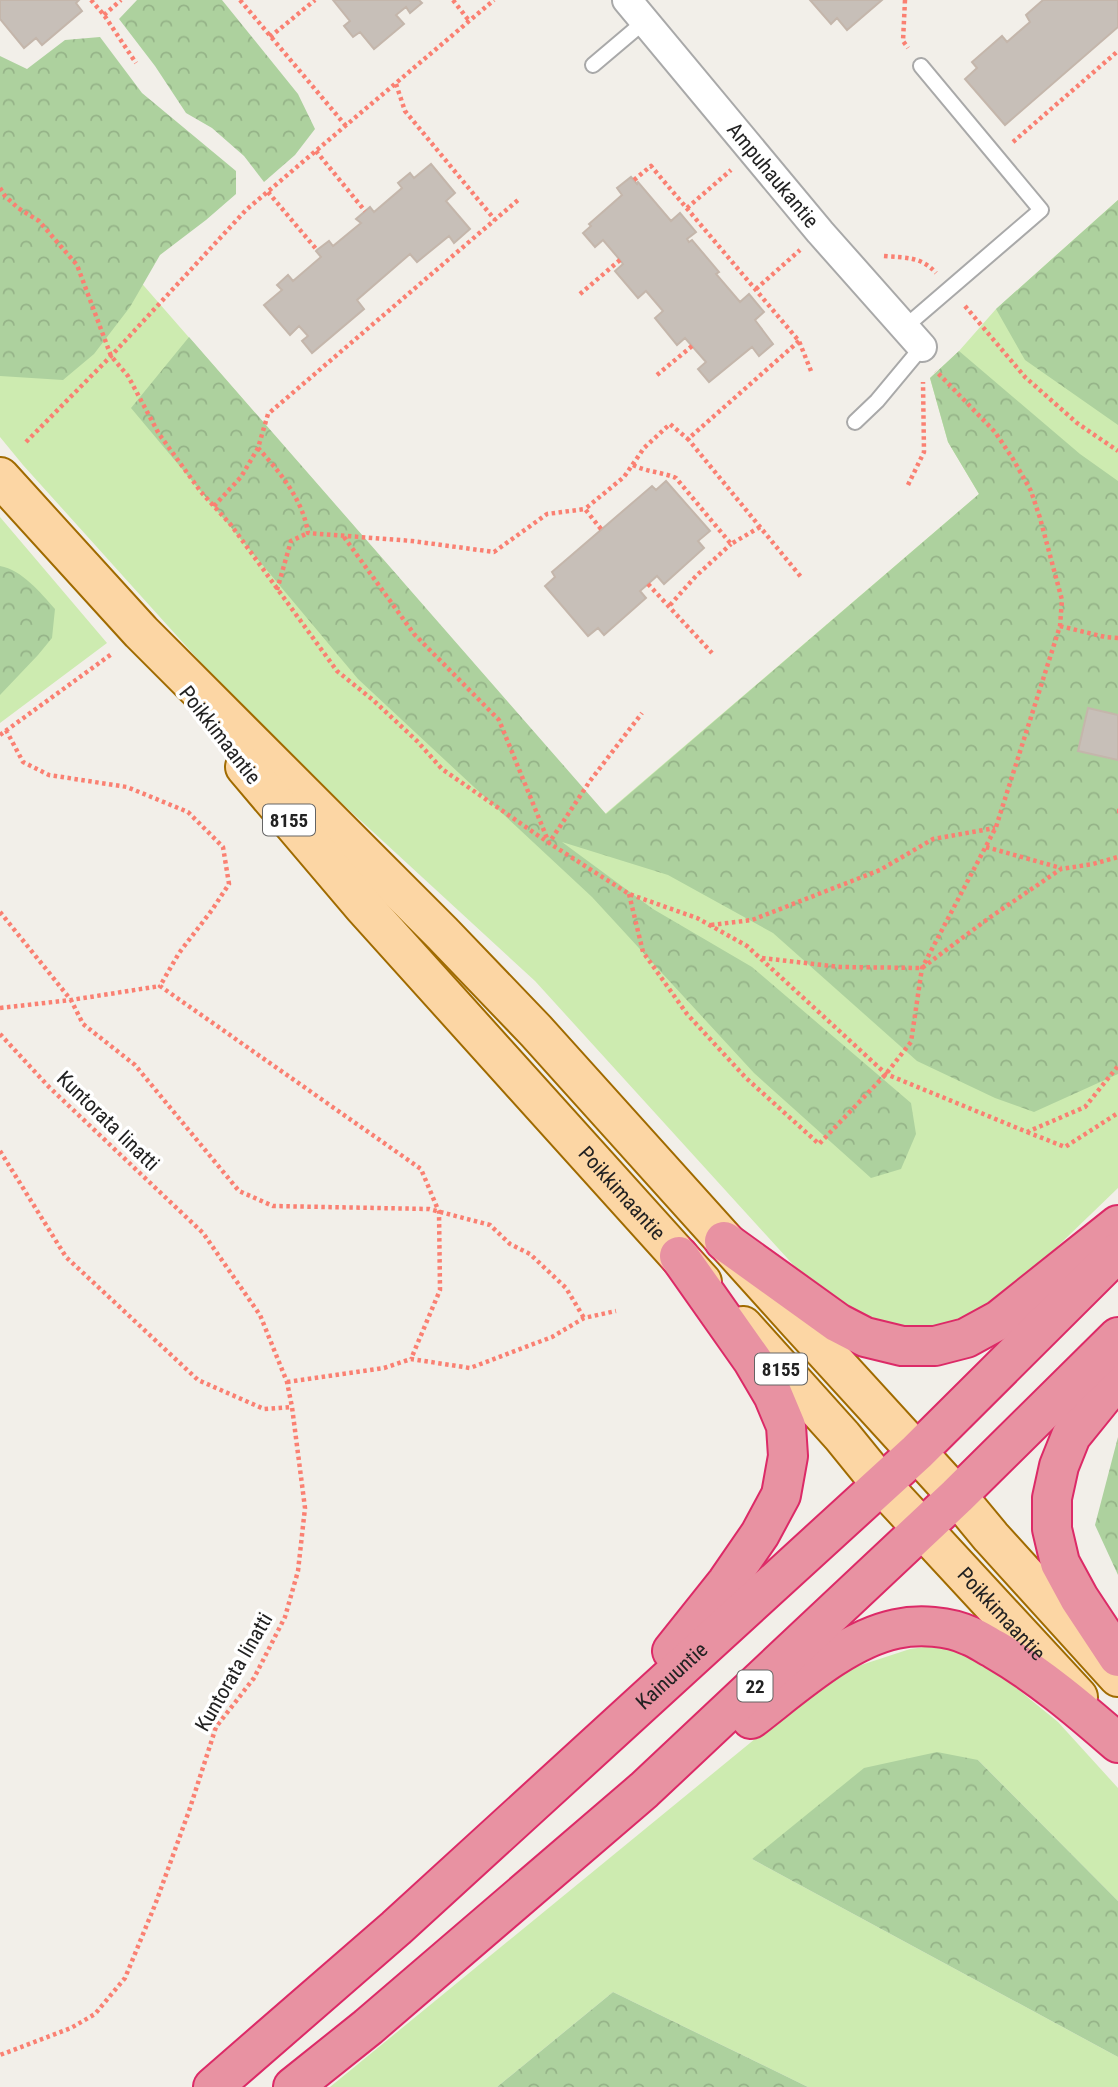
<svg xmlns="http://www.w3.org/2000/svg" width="1118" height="2087" font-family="'Roboto Condensed',sans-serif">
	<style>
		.grass { fill: #cdebb0 }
		.forest { fill: url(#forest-crowns) }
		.building { fill: #c7bfb8; stroke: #c4b6ab; stroke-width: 2 }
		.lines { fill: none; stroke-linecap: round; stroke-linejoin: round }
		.lane-casing { stroke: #a9a9a9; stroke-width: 18 }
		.street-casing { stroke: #a9a9a9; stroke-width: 32 }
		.primary-casing { stroke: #a06b00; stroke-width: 42 }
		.highway-casing { stroke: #dc2a67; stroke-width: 42 }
		.path { stroke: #fa8072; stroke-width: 4.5; stroke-dasharray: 3.5 3.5; stroke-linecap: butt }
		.lane { stroke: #fff; stroke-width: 14 }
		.street { stroke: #fff; stroke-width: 28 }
		.primary { stroke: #fcd6a4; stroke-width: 38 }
		.highway { stroke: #e892a2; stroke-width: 38 }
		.labels { text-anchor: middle; stroke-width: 7; stroke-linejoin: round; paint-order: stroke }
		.shield { fill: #fff; stroke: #646464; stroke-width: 2 }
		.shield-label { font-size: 19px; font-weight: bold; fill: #222 }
		.street-label { font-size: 21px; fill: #222; stroke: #fff }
	</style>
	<defs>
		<pattern id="forest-crowns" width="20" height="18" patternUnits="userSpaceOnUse" patternTransform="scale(1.75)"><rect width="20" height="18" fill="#add19e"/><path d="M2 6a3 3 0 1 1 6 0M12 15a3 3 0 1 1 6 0" fill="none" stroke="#95b388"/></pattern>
	</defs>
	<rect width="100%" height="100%" fill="#f2efe9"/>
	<path class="grass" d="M0,121L605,814L979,494L948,442L930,378L959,351L996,309L1118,200V1188L1005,1297L964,1323L928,1331L897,1327L864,1315L808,1281L535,981L259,727L23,465L0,437Z
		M0,517L107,643L0,723Z
		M939,1645L965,1653L1003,1677L1058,1722L1118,1788V1901L978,1760L752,1859L1118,2057V2087H808L613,1992L497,2087H330L805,1698L852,1668L910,1649Z"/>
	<path class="forest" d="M137,0H222L298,94L315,129L295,155L264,182L244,156L212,128L186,113L155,66L119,19Z
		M100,37L142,93L236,171V194L206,220L160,255L130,307L94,354L63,380L0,376V56L27,69L65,40Z
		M1118,200V425L1025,360L996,309Z
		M189,337L606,814L979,494L948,442L930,378L959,351L1080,454L1118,481V1074L1034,1112L995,1098L917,1061L773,933L668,875L562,842L653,909L752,967L911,1103L916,1134L901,1169L871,1178L754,1073L592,897L358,679L131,408Z
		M0,566C22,570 40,592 55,609L52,638L38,655L0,695Z
		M1118,1437V1575L1095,1525Z
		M937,1752L978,1760L1118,1901V2057L752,1859L864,1768Z
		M613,1992L808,2087H497Z"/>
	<path class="building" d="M0,0H79L76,3L82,11L42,45L36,38L24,48L0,19Z
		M333,0H419L422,3L410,13L406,7L396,15L404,24L374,49L360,32L353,37L344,26L350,21Z
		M810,0H882L847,30L837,18L831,24Z
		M1043,0H1118V27L1005,125L965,79L977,68L972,62L1002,36L1007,42L1030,22L1026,15Z
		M431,164L455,193L446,201L470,229L454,243L449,236L417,262L410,254L357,300L364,309L312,353L302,341L308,336L299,326L290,335L264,305L282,290L277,285L288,275L293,281L321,257L316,251L317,250L329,241L333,246L361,223L356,219L370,207L374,212L402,188L398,183L410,173L414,178Z
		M631,177L637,184L638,182L671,221L680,213L696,232L687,239L689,242L692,240L719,272L716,274L740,302L749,294L764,312L755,320L773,344L759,356L752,347L709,382L698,369L706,362L685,338L677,345L655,318L663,311L646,291L638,298L615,271L623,264L620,260L603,240L595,247L583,233L591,226L589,224L622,195L617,188Z
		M666,481L710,531L698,541L704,548L664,584L657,576L648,584L640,591L646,598L604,635L598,628L588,636L545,586L555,577L552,572L652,486L656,490Z
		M1088,708L1118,715V760L1078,751Z"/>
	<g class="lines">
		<defs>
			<path id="lane" d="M593,65L645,21
				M905,327L1041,210L921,66
				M855,422L877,401L922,347"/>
			<g id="street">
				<path id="s1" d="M627,0L820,232L922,347"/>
			</g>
			<g id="primary">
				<path d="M0,477L141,632L442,933L536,1031L799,1323L957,1496L991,1537L1118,1677"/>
				<path id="s2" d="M245,767L363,906L702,1282"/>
				<path id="s3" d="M743,1326L842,1436L881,1484L1078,1697"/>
			</g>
			<g id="highway">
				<path d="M724,1241L838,1323L865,1337L902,1346H935L966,1338L999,1320L1118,1225"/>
				<path d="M1118,1378L1071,1436L1059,1466L1052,1498V1529L1060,1563L1079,1598L1118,1657"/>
				<path d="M672,1651L727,1582L760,1534L781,1495L788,1456L786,1426L773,1395L753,1361L679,1256"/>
				<path d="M751,1719C793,1687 844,1640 896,1629C919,1624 949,1626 970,1636C978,1639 986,1645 994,1649C1039,1675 1079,1709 1118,1743"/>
				<path id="s4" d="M213,2087L396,1928L917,1452L1118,1252"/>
				<path d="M293,2087L368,2027L644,1790L957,1496L1118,1337"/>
			</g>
		</defs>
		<use href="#lane" class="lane-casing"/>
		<use href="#street" class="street-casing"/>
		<use href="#primary" class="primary-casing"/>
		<use href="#highway" class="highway-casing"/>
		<path class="path" d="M91,0L104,15L136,63
			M240,0L346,126
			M453,0L470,22
			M905,0L903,41L908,48
			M104,15L121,0
			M270,37L315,0
			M396,84L405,111L495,220
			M1013,142L1118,51
			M316,151L365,211
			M634,180L651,166L799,341L811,371
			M0,188L5,196L18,208L39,221L77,265L111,356L128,376L159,434L201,492L231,525L337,671L373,700L417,741L442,769L549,843L629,894L697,918L747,946L886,1074L1027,1132L1085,1107L1118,1066
			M268,192L317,250
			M687,208L731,170
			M884,256C905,258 921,256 936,273
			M756,289L800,250
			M580,294L620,260
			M965,306L1025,377L1077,423L1118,451
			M799,341L688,439L801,577
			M657,375L692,346
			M26,442L111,356L246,210L494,0
			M258,448C280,472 303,500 308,533L412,541L494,552L547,514L585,509
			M633,465C647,472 662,472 676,478L731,544L760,527
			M908,485L924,452L923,382
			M214,506L241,477L258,448L268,414L518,200
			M601,529L585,509L624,477L644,448L670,424L688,439
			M344,537L414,634L499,720L549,843L590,781L642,713
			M648,584L712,653
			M277,590L291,541L308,533
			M670,605L696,576L731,544
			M1060,626L1105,637L1118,638
			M6,730L23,762L49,775L127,787L188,812L223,847L229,884L212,910L179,953L160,986L421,1169L439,1212L440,1290L411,1359
			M0,735L113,653
			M1117,811H1118
			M986,847L1061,868
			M629,894L643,952L687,1014L746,1078L819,1144L886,1074L911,1042L922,968L996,827L1060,626L1062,600L1040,518L1031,491L1013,459L995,432L936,371
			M0,912L71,1000L83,1024L135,1065L239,1191L273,1206L429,1209L490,1225L510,1244L530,1254L566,1288L584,1318
			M711,925L752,920L880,870L933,839L995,828
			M762,958L840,967L922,968L989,918L1061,869L1093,864L1118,857
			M0,1008L71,1000L160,986
			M0,1034L49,1087L203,1233L260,1315L287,1382L292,1407L305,1508L298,1571L285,1617L254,1678L216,1727L189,1811L155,1905L125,1978L95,2014L71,2028L0,2055
			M1027,1132L1065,1147L1118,1113
			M0,1151L66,1257L198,1380L264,1409L292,1407
			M287,1382L384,1368L411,1359L470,1368L552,1337L584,1318L616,1311"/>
		<use href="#lane" class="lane"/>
		<use href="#street" class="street"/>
		<use href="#primary" class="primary"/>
		<use href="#highway" class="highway"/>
	</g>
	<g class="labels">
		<g class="shield">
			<rect x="263" y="804.5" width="52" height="31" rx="5"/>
			<rect x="755" y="1353.5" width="52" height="31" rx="5"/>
			<rect x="737.5" y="1670.5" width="35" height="31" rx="5"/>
		</g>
		<g class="shield-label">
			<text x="289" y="827">8155</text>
			<text x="781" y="1376">8155</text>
			<text x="755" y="1693">22</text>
		</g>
		<g class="street-label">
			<text dy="7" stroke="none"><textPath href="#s1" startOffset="228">Ampuhaukantie</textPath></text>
			<text transform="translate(220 735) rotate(52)" y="7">Poikkimaantie</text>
			<text transform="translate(108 1121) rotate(44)" y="7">Kuntorata Iinatti</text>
			<text dy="7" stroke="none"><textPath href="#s2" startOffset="569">Poikkimaantie</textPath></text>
			<text dy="7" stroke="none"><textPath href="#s3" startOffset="387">Poikkimaantie</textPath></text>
			<text transform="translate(234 1672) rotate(-60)" y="7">Kuntorata Iinatti</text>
			<text dy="7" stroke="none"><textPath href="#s4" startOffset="616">Kainuuntie</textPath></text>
		</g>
	</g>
</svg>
